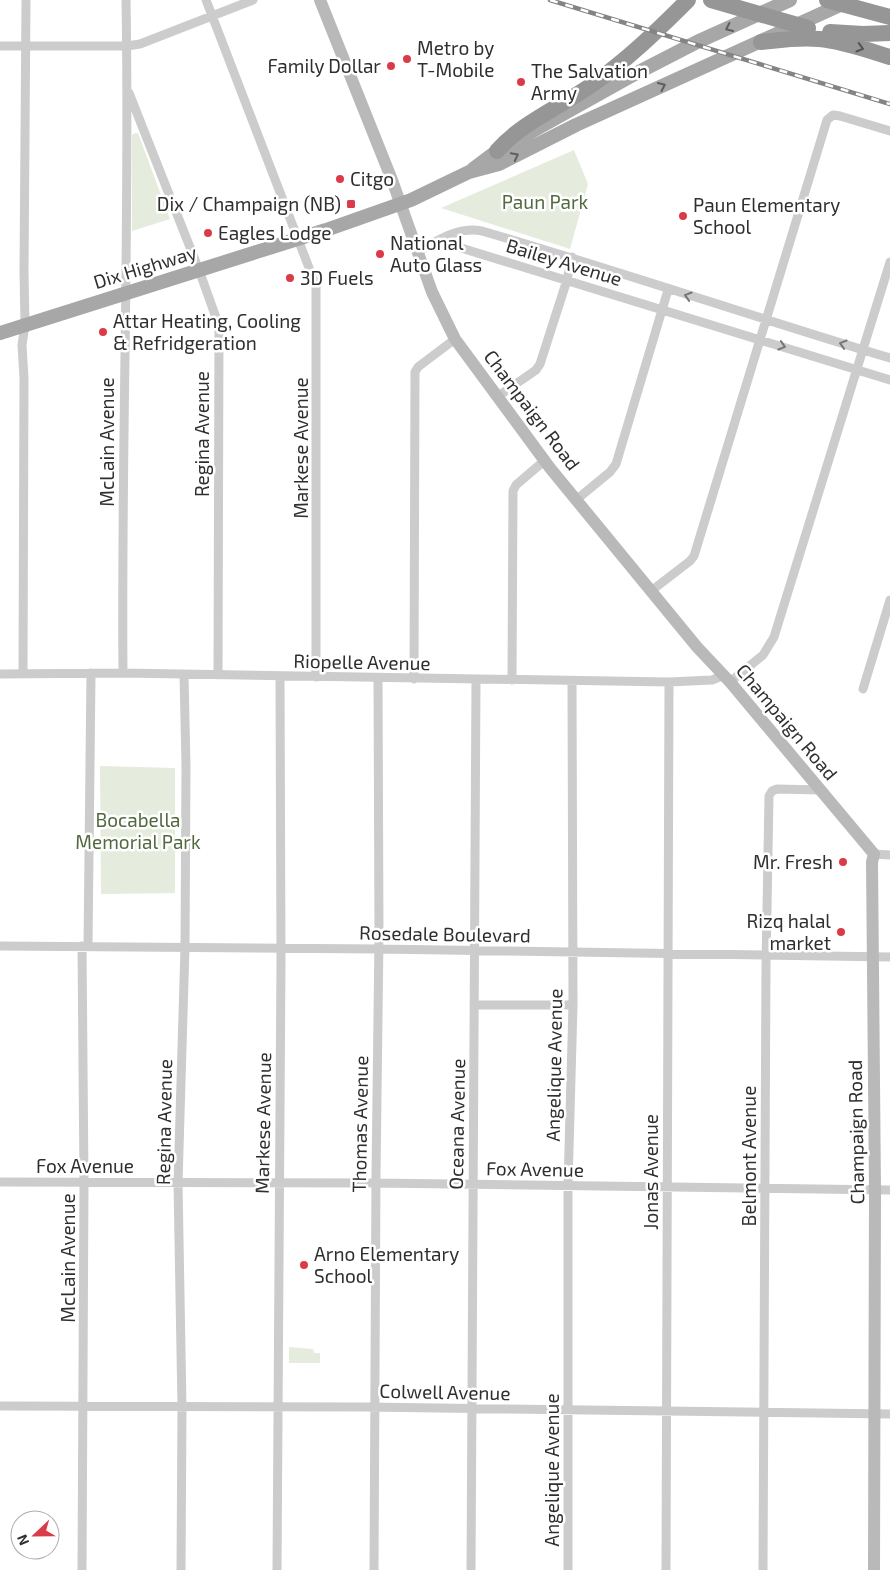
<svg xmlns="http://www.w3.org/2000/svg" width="890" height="1570" font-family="'Exo 2',sans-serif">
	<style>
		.green { fill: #e5ebdd }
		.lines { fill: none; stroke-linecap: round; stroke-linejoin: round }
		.street { stroke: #ccc; stroke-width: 9 }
		.secondary { stroke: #b9b9b9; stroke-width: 12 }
		.primary { stroke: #a7a7a7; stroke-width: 14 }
		.highway { stroke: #969696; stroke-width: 16 }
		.rail-casing { stroke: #848484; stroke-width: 4.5 }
		.rail { stroke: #fff; stroke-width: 2.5; stroke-dasharray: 8; stroke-linecap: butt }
		.highway-bridge { stroke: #969696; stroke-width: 16 }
		.oneway { stroke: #5f5f5f }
		.oneway2 { stroke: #535353 }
		.oneway3 { stroke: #767676 }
		.poi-dot { fill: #db3b48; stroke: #fff; stroke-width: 2 }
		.labels { text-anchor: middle; stroke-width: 5; stroke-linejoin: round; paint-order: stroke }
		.poi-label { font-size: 19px; fill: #2f2f2f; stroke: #fff; text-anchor: start }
		.park-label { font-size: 19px; fill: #52683e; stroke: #fff }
		.street-label { font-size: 19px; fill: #2f2f2f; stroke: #fff }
	</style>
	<rect width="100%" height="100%" fill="#fff"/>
	<path class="green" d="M135,133H138L170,219L132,231V135Z
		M574,150L588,184L570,249L441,208Z
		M100,766L175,768V893L101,894Z
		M289,1347L313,1349L314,1353H320V1363H289Z"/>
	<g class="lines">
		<path class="street" d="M206,0L316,286V677
			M0,46H127L140,44L253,0
			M129,93L199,270L219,326L218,675
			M436,246L445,243L890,380
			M417,252C437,241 458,226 482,231C619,271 754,317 890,358
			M497,397L536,370L540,364L567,280L572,257
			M576,500L610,472L616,464L668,290
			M651,591L690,561L694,556L827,120L833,115L840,116L890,131
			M123,673C121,449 130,224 126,0
			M0,674L123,673L669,682L712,680L722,676
			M23,674L24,378L22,345L25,325L24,272L26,0
			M414,679L415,372L418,367L455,339
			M512,680L513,491L516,485L544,461
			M730,682L763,655L774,637L890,262
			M863,689L890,600
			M874,854L890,855
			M0,946L378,949L890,957
			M82,946L84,1182L82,1570
			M88,946L91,673
			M475,1005H573
			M0,1182L376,1183L890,1190
			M0,1406L366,1407L890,1414
			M181,1570L182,1407L178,1183L185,947L186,766L184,675
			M277,1570L281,959L280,677
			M374,1570L376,1175L379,937L378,678
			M471,1570L476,679
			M568,1570V1186L573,1005L572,681
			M666,1570L669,682
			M763,1570L766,966L769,796L772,791L777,789L820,790"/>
		<path class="secondary" d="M320,0L392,180L432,292L455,339L550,468L697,647L730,682L874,854L872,862L875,1190L874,1570"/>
		<path class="primary" d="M473,169L497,151L633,75L697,42L790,0
			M0,333L326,230L411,200L469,172L499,164L576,125L847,2"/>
		<path class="highway" d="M830,32L863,34L890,33
			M761,42C780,40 799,37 819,39C843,41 867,50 890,57
			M497,151C521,123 560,107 590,86C626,61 657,31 688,0"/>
		<defs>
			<path id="rail" d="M550,0L890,104"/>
		</defs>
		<use href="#rail" class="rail-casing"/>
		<use href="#rail" class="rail"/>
		<path class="highway-bridge" d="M711,0L808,28
			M827,0L890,17"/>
	</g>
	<defs><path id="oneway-chevron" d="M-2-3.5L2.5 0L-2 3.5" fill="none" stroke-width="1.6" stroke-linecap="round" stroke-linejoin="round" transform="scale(1.25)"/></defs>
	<g class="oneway">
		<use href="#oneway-chevron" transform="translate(729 28) rotate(155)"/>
		<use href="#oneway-chevron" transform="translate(662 86) rotate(-24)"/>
		<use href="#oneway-chevron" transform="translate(515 156) rotate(-27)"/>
	</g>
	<use class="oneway2" href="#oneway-chevron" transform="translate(860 48) rotate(16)"/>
	<g class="oneway3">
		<use href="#oneway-chevron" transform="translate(688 296) rotate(-163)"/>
		<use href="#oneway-chevron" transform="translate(843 344) rotate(-163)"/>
		<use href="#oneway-chevron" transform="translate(782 346) rotate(17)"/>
	</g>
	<g class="poi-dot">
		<circle cx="407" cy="59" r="5"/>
		<circle cx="391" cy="66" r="5"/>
		<circle cx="521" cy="82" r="5"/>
		<circle cx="340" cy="179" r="5"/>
		<rect x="346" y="199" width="10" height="10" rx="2.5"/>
		<circle cx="683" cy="216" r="5"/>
		<circle cx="208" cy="233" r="5"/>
		<circle cx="380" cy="254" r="5"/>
		<circle cx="290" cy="278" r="5"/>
		<circle cx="103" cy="332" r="5"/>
		<circle cx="843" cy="862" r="5"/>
		<circle cx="841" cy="932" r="5"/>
		<circle cx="304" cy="1265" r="5"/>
	</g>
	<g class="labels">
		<g class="poi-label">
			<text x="417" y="55">Metro by<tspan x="417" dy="22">T-Mobile</tspan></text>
			<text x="381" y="73" text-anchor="end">Family Dollar</text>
			<text x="531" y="78">The Salvation<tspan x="531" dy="22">Army</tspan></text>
			<text x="350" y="186">Citgo</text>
			<text x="341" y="211" text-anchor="end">Dix / Champaign (NB)</text>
			<text x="693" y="212">Paun Elementary<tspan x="693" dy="22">School</tspan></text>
			<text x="218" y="240">Eagles Lodge</text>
			<text x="390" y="250">National<tspan x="390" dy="22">Auto Glass</tspan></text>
			<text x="300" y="285">3D Fuels</text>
			<text x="113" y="328">Attar Heating, Cooling<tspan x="113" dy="22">&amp; Refridgeration</tspan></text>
			<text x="833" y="869" text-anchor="end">Mr. Fresh</text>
			<text x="831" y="928" text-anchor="end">Rizq halal<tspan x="831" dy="22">market</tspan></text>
			<text x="314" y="1261">Arno Elementary<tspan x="314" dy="22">School</tspan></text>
		</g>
		<g class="park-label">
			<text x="545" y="209">Paun Park</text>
			<text x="138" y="827">Bocabella<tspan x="138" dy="22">Memorial Park</tspan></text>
		</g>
		<g class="street-label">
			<text transform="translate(564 262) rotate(17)" y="7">Bailey Avenue</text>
			<text transform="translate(145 267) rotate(-17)" y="7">Dix Highway</text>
			<text transform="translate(532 410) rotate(53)" y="7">Champaign Road</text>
			<text transform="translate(202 434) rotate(-90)" y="7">Regina Avenue</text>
			<text transform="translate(107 442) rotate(-90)" y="7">McLain Avenue</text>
			<text transform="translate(301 448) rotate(-90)" y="7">Markese Avenue</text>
			<text transform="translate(362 662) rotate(1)" y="7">Riopelle Avenue</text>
			<text transform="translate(787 722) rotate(50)" y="7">Champaign Road</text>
			<text transform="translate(445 934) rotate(1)" y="7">Rosedale Boulevard</text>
			<text transform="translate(554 1065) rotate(-89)" y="7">Angelique Avenue</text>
			<text transform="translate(164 1122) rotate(-89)" y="7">Regina Avenue</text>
			<text transform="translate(263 1123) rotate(-89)" y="7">Markese Avenue</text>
			<text transform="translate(360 1124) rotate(-89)" y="7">Thomas Avenue</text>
			<text transform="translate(457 1124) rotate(-89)" y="7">Oceana Avenue</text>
			<text transform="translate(856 1132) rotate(-91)" y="7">Champaign Road</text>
			<text transform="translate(749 1156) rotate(-90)" y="7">Belmont Avenue</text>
			<text x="85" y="1173">Fox Avenue</text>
			<text transform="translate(535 1169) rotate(1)" y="7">Fox Avenue</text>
			<text transform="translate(651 1172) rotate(-90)" y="7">Jonas Avenue</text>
			<text transform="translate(68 1258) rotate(-90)" y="7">McLain Avenue</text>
			<text transform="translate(445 1392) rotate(1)" y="7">Colwell Avenue</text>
			<text transform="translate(552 1470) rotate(-90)" y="7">Angelique Avenue</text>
		</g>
	</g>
	<g transform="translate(35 1535) rotate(248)"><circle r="24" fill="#ffffff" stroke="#acacac"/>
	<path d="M0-4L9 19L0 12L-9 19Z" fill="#db3b48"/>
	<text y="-8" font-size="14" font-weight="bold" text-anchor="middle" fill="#2f2f2f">N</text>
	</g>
</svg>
